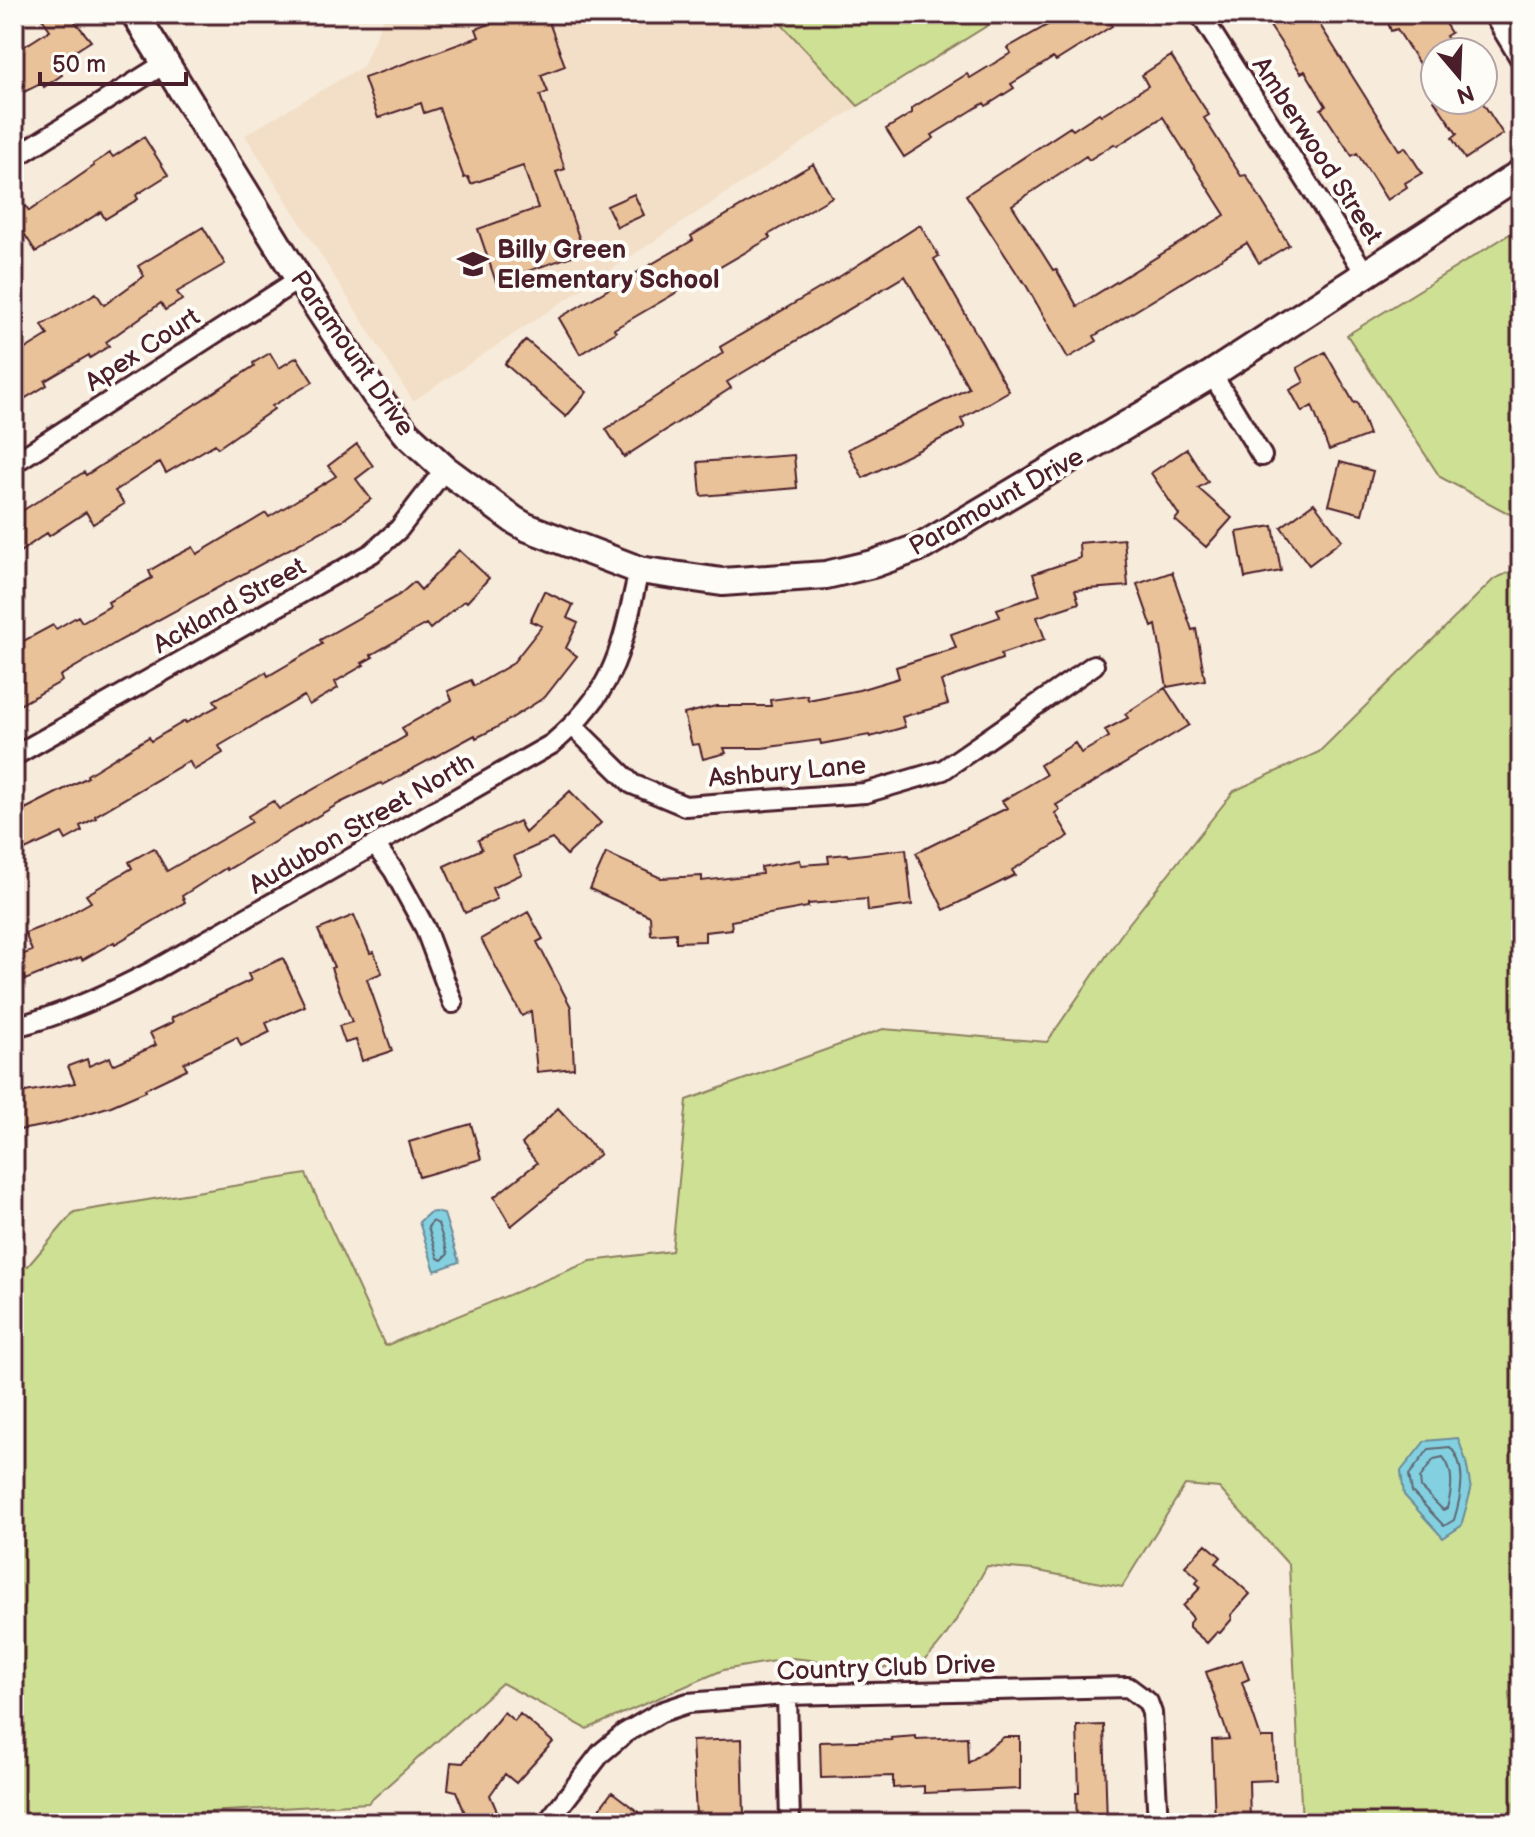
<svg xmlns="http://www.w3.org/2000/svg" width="1535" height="1837" font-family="'Balsamiq Sans',sans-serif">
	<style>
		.built { fill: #f3dfc7 }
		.green { fill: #cee094; stroke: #8c8060; stroke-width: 2 }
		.water { fill: #83d1e0; stroke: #6c8a98; stroke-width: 2 }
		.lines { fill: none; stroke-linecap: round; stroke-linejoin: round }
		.shore { stroke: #616673; stroke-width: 2 }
		.building { fill: #e9c299; stroke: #4a1f2b; stroke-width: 2; fill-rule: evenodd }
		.street-casing { stroke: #4a1f2b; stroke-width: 24 }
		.secondary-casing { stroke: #4a1f2b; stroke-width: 32 }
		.street { stroke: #fdfcf7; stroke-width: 18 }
		.secondary { stroke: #fdfcf7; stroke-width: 26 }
		.labels { text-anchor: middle; stroke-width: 8; stroke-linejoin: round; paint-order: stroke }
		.street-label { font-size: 26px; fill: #4a1f2b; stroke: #fdfcf7 }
		.poi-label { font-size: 26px; font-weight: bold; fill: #4a1f2b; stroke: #fdfcf7; text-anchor: start }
	</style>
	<rect width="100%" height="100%" fill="#f7ebdb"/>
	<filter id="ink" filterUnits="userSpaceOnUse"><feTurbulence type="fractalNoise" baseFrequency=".0125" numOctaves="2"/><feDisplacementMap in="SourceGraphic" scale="16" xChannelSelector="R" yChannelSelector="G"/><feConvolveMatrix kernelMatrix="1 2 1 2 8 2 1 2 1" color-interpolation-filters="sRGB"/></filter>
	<g filter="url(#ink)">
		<path class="built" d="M391,14H772L858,106L413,401L245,135L363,66L384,16Z"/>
		<path class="green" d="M772,14H1006L858,106Z
			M1521,227V520L1440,477L1347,335Z
			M1521,567V1823H1302L1289,1565L1219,1488L1185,1485L1122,1587L1033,1570L987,1566C970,1595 940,1659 908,1670L791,1658L723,1670L587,1729L502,1683L368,1803L14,1823V1262L28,1266L74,1212L306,1174L385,1346L591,1261L672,1251L687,1100L883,1029L1047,1042L1127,926L1234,791L1319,752L1494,579Z"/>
		<path class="water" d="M435,1212L444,1214L459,1262L435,1271L419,1222L429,1213Z
			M1458,1438L1466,1461L1471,1490L1461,1526L1443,1538L1404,1495L1401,1471L1425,1441Z"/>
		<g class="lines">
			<path class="shore" d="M433,1221L438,1224L448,1254L442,1260L438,1258L428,1227Z
				M1450,1447C1468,1466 1461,1497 1454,1520L1444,1526L1412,1492L1409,1475L1429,1449Z
				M1443,1457C1455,1471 1452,1491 1447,1508L1443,1510L1421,1488L1420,1478L1434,1459Z"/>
		</g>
		<path class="building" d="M39,14H69L91,41L55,64L62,75L44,87L42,83L14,97V53L50,30Z
			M517,14H546L565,66L541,75L548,92L540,95L565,169L556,172L584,252L496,282L478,229L538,208L523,166L471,184L468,177L464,178L439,108L424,113L421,103L378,118L364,78L479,37L476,29Z
			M1067,14H1105L1112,26L1056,61L1053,58L1011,84L1014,88L986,106L984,103L932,135L934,138L904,157L886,129L912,113V108L967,74L970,78L1011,53L1007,48Z
			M1262,14H1313L1399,150L1405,147L1422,173L1405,183L1407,187L1387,200L1357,153L1352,156L1334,129L1321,109L1326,106L1305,71L1301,73Z
			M1385,14H1439L1451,33L1446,36L1456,52H1435V89L1397,29L1391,31Z
			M1171,56L1209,115L1204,118L1241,176L1246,175L1289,245L1259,263L1247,243L1094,336L1097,341L1068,358L1023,280L1022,281L966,195L1070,127L1073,130L1099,113L1101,115L1148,86L1142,75ZM1163,117L1225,215L1077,306L1056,269L1053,270L1012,205L1086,156L1089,160L1114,144L1117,146Z
			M1434,100H1481L1503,134L1465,159L1452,138L1457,134Z
			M144,137L168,175L136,195L138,199L105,219L101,212L36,252L25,235L14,243V214L26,206L29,211L94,166L93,164L110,153L113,157Z
			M813,164L832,197L768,235L770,238L614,329L616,332L580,354L559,318L693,240L691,236Z
			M634,194L644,215L617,227L607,206Z
			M920,225L939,256L934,259L1009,391L961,419L965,427L863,478L848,449L969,388L905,276L727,382L731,388L624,457L606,429L723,353L720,347L839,277Z
			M203,227L225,264L177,292L182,300L165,310L161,303L106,342L109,346L90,358L89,355L45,381L47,385L14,405V356L48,335L42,325L96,293L104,305L144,276L138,266Z
			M526,340L587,392L566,417L505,364Z
			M1325,352L1354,403L1357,402L1369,435L1329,450L1312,406L1302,412L1290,390L1304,382L1297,368Z
			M270,353L279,368L297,357L313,382L272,406L274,409L218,448L215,444L166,473L160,462L115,491L124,504L93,524L86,512L49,536L47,533L14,556V516L84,472L86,475L254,366L253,363Z
			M357,444L373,466L356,479L371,499L343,520L119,641L60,676L62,681L14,708V646L53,625L56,629L78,616L82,622L110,606L108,602L152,578L149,571L166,561L193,547L197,554L266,513L269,517L297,500L336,476L328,466Z
			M1187,449L1208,482L1198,488L1232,518L1206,547L1175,520L1179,515L1151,473Z
			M794,455L797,488L701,496L698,462Z
			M1340,462L1373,471L1362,514L1329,505Z
			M1314,503L1342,540L1309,565L1281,527Z
			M1273,526L1281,571L1245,578L1237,532Z
			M1124,539L1128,586L1075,590L1079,603L1037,617L1045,639L1001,654L1002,659L941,681L948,704L902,717L905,727L870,737L869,735L821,744L820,740L762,748H724L726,753L703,759L699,744L692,745L684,714L716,706H771L770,700L807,695L808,700L859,690L899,678L896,667L956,648L951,634L1000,617L997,609L1040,595L1033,574L1080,558L1079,543Z
			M459,550L489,578L467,602L465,600L430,629L426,624L371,655L373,657L362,663L364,665L335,682L338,688L309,705L304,696L219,746L223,753L194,770L189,761L95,816L96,818L80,826L82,831L66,840L62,833L14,855V783L25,809L88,777L87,775L149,737L151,741L185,721L186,723L218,706L214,700L266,672L268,676L299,658L322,644L320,640L399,595L414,582L421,590Z
			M1172,572L1192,630L1196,629L1205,680L1167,687L1156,625L1152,627L1137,584Z
			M544,591L573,605L567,618L578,623L566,648L577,656L545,697L496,728L476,738L475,735L383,785L381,783L340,803L227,870L226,868L182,896L185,902L115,944L114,942L82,960L81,957L25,980L16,957L32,951L25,933L59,920L91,902L86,895L132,868L129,862L154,848L167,871L252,822L248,816L273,801L279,809L406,736L402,728L452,700L448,691L471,680L474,686L512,664L542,626L530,621Z
			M1165,688L1189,725L1056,805L1060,810L1055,813L1069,836L1012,870L1015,875L944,910L916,853L1007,808L1002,801L1046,775L1040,765L1075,743L1081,753L1109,737L1105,730L1128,718L1125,714Z
			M570,791L601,823L567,855L552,839L514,856L522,874L492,888L497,899L465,913L444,866L482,849L478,840L519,821L525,833Z
			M906,849L912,905L868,911L867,899L808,904V907L731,921L732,929L705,932V941L676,942V933L651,935L650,916L590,889L606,853L661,878L702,876V881L762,874L761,867L800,860L801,865L829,863L828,856L847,854L848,856Z
			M528,912L543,939L537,942L571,1007L574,1068L537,1072L531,1011L522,1016L481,939Z
			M354,915L370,953L374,952L382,973L367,979L392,1051L362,1061L356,1040L345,1043L339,1026L352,1022L331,968L334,967L318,930Z
			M283,958L305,1006L266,1023L270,1032L241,1046L237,1037L184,1063L187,1069L145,1089L146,1091L111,1106L54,1124L19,1130L14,1094L75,1083L68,1066L87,1059L89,1066L110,1057L113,1065L156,1045L150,1033L173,1022L171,1018L251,980L248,974Z
			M558,1108L600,1154L511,1226L494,1197L537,1163L522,1144Z
			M471,1124L481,1159L419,1177L409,1142Z
			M1206,1544L1221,1557L1216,1563L1250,1594L1231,1615L1232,1619L1220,1633L1217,1632L1207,1643L1189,1627V1623L1193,1618L1183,1606L1201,1587L1196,1583L1199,1579L1185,1566Z
			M1242,1660L1249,1679L1242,1682L1261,1738H1274L1276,1780L1249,1781L1250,1823H1215L1212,1740L1229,1739L1206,1672Z
			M504,1712L514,1721L520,1714L553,1742L516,1783L505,1774L490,1795L499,1816L494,1823H469L456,1791L448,1789L451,1762L463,1763Z
			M1104,1725L1107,1823H1077L1076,1793H1079L1077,1726Z
			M916,1736V1739L967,1737L968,1763L1004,1737H1020V1789L924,1793V1786L893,1788V1776L821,1778L820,1742L892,1740L891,1738Z
			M742,1739L744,1815H737V1823H714V1815H696L692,1741Z
			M612,1792L653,1823H589Z"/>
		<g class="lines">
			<defs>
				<path id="street" d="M1200,14L1365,273
					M1493,14L1521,60
					M14,158L164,64
					M1212,374L1262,456
					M14,463L299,279
					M573,726L632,784L685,806L865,793L943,770L1094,665
					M14,756L372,553L399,529L445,469
					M376,846L394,871L425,928L453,1003
					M14,1027C63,1015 106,995 151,972L552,744C617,689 621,650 639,570
					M787,1695L790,1823
					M547,1823L601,1753L625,1733L661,1712L688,1703L787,1695L1128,1687L1148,1702L1152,1713L1158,1823"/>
				<path id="secondary" d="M135,14L299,279L375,394L407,434L445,469L514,520L526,527L639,570L722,582L826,575L873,564L923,546L1212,374L1521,173"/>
			</defs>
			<use href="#street" class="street-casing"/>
			<use href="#secondary" class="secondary-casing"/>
			<use href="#street" class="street"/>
			<use href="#secondary" class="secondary"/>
		</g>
	</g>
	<defs>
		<symbol id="school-bare" viewBox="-9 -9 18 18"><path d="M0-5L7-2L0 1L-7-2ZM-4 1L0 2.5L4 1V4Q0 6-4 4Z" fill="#4a1f2b" stroke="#fdfcf7" stroke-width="2.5" paint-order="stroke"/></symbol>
	</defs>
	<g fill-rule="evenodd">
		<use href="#school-bare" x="451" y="242" width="44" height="44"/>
	</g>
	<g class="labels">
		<g class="street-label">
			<text transform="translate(1318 150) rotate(57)" y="9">Amberwood Street</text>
			<text transform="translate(142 349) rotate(-33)" y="9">Apex Court</text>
			<text transform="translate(353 353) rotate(55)" y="9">Paramount Drive</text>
			<text transform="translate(996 501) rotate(-29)" y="9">Paramount Drive</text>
			<text transform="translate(229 605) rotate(-29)" y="9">Ackland Street</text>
			<text transform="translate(787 771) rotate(-5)" y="9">Ashbury Lane</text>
			<text transform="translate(361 823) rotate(-30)" y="9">Audubon Street North</text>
			<text transform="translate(886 1667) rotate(-2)" y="9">Country Club Drive</text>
		</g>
		<g class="poi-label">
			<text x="497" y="258">Billy Green<tspan x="497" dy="30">Elementary School</tspan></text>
		</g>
	</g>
	<rect width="1535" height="1837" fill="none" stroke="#fdfcf7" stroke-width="48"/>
	<rect x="24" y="24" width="1487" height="1789" fill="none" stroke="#4a1f2b" stroke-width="3" filter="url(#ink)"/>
	<g transform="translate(1459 76) rotate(161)"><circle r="38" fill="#fdfcf7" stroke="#b5a4a5" stroke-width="2"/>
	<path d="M0-6L14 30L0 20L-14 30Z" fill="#4a1f2b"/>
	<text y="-12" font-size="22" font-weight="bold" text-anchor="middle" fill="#4a1f2b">N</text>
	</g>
	<path d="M40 72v12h146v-12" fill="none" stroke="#4a1f2b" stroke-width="4"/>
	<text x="52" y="72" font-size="24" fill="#4a1f2b" stroke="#fdfcf7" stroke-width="6" paint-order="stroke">50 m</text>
</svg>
